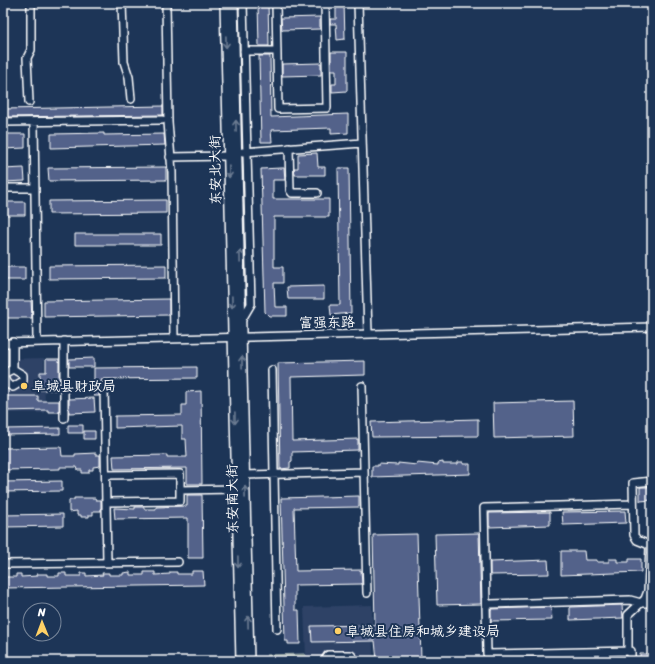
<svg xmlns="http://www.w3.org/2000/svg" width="655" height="664" font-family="Sriracha,'LXGW WenKai TC',sans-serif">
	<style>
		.built { fill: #2d4266 }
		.green { fill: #546e6b; stroke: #aab6b5 }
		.building { fill: #53628a; stroke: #fff }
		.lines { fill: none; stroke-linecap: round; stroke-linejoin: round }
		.minor-casing { stroke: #fff; stroke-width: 10 }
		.major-casing { stroke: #fff; stroke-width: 12 }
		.minor { stroke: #1d3557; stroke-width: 7 }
		.major { stroke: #1d3557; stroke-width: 9 }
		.oneway { stroke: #6c7c92 }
		.poi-dot { fill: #ffd166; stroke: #1d3557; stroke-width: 1.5 }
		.labels { text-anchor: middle; stroke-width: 4; stroke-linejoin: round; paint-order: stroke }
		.street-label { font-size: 14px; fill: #fff; stroke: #1d3557 }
		.poi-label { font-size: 14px; fill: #fff; stroke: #1d3557; text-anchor: start }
	</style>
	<rect width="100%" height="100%" fill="#1d3557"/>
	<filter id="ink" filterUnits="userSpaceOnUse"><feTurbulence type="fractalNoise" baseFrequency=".025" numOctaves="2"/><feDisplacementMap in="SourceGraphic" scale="8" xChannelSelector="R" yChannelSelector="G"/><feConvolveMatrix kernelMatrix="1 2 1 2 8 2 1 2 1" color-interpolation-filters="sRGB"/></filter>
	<g filter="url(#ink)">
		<path class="built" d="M44,358L45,413H3V359Z
			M372,605L373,661H320L315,658L306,657L304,607Z"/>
		<path class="green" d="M305,654L307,658H319L320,661H267V655Z"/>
		<path class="building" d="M258,3H268L269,46H259Z
			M336,3H344L345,39L337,40L336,24H330V19H336Z
			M320,17V29L282,30L281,18Z
			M331,52H347V91L332,92V84H336V70H331Z
			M259,56H270L271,117L348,114V133L331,134V128L271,130L272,142H261Z
			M321,63V75L282,76V64Z
			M163,106V115L3,117V109Z
			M104,133V135L164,134L165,145L51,148V134Z
			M3,134H25V148L3,149Z
			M317,153L318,167H325V175H295L294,168H298V154Z
			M166,167V180L49,181L48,168Z
			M24,168L25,181L3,182V169Z
			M281,168H284L285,180H273V199H329V217H274V267H283V283H274L275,307H287V316H269L265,312L261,169Z
			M338,168H349L351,313L331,315L330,305H340Z
			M166,200V213L49,214V201Z
			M3,202H25V215H3Z
			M75,234H161V245H75Z
			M166,265V278L49,279V266Z
			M3,267H25V280H3Z
			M324,286V299H288L287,287Z
			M169,299V315L44,317V301Z
			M3,301H31L32,318H3Z
			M94,358V367H69V359Z
			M46,359H59V390H40V372H46Z
			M365,361V375L291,377L292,441L358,439V450L292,452V461L290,462V468L280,469L278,363Z
			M197,367V378L102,379L99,387V396H94V368Z
			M201,391L202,484H187V468L114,469L113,456L167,455V457H187L186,439H182V426L115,428V416L182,415V405H186V392Z
			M3,396H38V401H59V412H48V410L3,411Z
			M94,398L95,412L69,413V399Z
			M573,401L574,436L494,438L493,403Z
			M478,419V436L372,437L371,422Z
			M68,425H83V433H68Z
			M60,428V434L3,435V429Z
			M84,431H95V439H84Z
			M61,447L62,456H75V454L96,453V455H100V466L93,467V470H89V473H82V470H78L77,467H60V469L3,470V448Z
			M443,462V464H458V462H463V464H470V474L372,477V466H378V464L398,465V463L417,465V463L438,465V463Z
			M62,481V491L3,492V482Z
			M640,487H652V500L640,501Z
			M187,495H202L203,558H188V518L115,519L114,508L135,509V507H144V509H156V507L187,506Z
			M359,496V507L294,508L296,571L361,570L362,584L295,585V610H299L300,644H288V641H285L281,498Z
			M74,498H95L96,500H101V511H93V515H89V517H81V515H77V511L69,512V500H74Z
			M625,511L626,523L563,525L562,512Z
			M550,512V525L489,527V513Z
			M63,514V526L3,527V515Z
			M479,533L481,604L437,605L435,534Z
			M417,534L421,659L377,660L375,641L312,642L311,626L375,625L373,535Z
			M561,551H584L585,560H597V562H609V559H617V562H629V559H641V572L561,575Z
			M548,560L549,574L490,575V562Z
			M192,571H203L204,585L3,588V577H16V574H21V577L37,576V574H47V576H59V573H66V576H81V573H86V576L103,575L102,573H109V575H123V573L130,572V575H144V572H155V575L170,574V572H177V574H192Z
			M622,605L623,618L570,620V607Z
			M551,607L552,620L491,621V609Z
			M640,654H652V661H640Z
			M621,656V661H565V657Z"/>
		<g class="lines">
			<defs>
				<path id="minor" d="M122,3L124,62L129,77L131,99
					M166,3L168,122L172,172L174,338
					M276,3L278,109L327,108L325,3
					M358,3L368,333
					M244,51H277
					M29,102L27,58L31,50V3
					M3,122L162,120
					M34,122L37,342
					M289,148L290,190L292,193H317
					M243,152L362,143
					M170,157L228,156
					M3,188H35
					M241,321L251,304L243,3
					M64,341V418
					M13,342V369L7,372L4,377L7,384L13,387L23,381V375L13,369
					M3,343L652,327
					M272,370L277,629
					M362,386L367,593
					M104,387L107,563
					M106,475L180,474V501L106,502
					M245,475L364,472
					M180,490L237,489
					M3,564L178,562
					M491,604L630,600L641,603H652
					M628,651V615L645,599L648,591L650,547L647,544L637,540L634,535L633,483L652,481
					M324,661L328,655H351L356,661
					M631,661V651L487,654L484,508L633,504"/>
				<path id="major" d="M225,3L241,661
					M233,3L249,661"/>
			</defs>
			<use href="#minor" class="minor-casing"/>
			<use href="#major" class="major-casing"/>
			<use href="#minor" class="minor"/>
			<use href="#major" class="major"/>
		</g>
		<defs><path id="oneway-shaft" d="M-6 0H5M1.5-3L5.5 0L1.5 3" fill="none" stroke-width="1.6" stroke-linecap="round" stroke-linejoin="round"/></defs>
		<g class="oneway">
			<use href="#oneway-shaft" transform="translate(226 42) rotate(89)"/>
			<use href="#oneway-shaft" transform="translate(236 126) rotate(-91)"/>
			<use href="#oneway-shaft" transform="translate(229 172) rotate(89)"/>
			<use href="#oneway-shaft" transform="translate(240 256) rotate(-91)"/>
			<use href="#oneway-shaft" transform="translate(232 302) rotate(89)"/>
			<use href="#oneway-shaft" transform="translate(242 362) rotate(-91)"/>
			<use href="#oneway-shaft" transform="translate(235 418) rotate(89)"/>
			<use href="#oneway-shaft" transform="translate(245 492) rotate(-91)"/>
			<use href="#oneway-shaft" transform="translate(238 562) rotate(89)"/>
			<use href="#oneway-shaft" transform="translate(248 622) rotate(-91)"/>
		</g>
	</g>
	<g class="poi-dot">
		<circle cx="24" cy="386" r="4"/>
		<circle cx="338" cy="631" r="4"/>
	</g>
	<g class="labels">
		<g class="street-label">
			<text transform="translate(215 170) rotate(-91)" y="5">东安北大街</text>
			<text transform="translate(327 322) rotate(-1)" y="5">富强东路</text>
			<text transform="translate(232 499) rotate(-91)" y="5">东安南大街</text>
		</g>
		<g class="poi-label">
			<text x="32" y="391">阜城县财政局</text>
			<text x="346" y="636">阜城县住房和城乡建设局</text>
		</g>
	</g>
	<rect width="655" height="664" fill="none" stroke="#1d3557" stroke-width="16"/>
	<rect x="8" y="8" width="639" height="648" fill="none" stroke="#fff" stroke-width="1.5" filter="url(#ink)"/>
	<g transform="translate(42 622) rotate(359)"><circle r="19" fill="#1d3557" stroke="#77869a"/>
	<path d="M0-3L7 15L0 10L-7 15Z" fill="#ffd166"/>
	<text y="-6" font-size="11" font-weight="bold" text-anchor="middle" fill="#ffffff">N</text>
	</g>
</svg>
